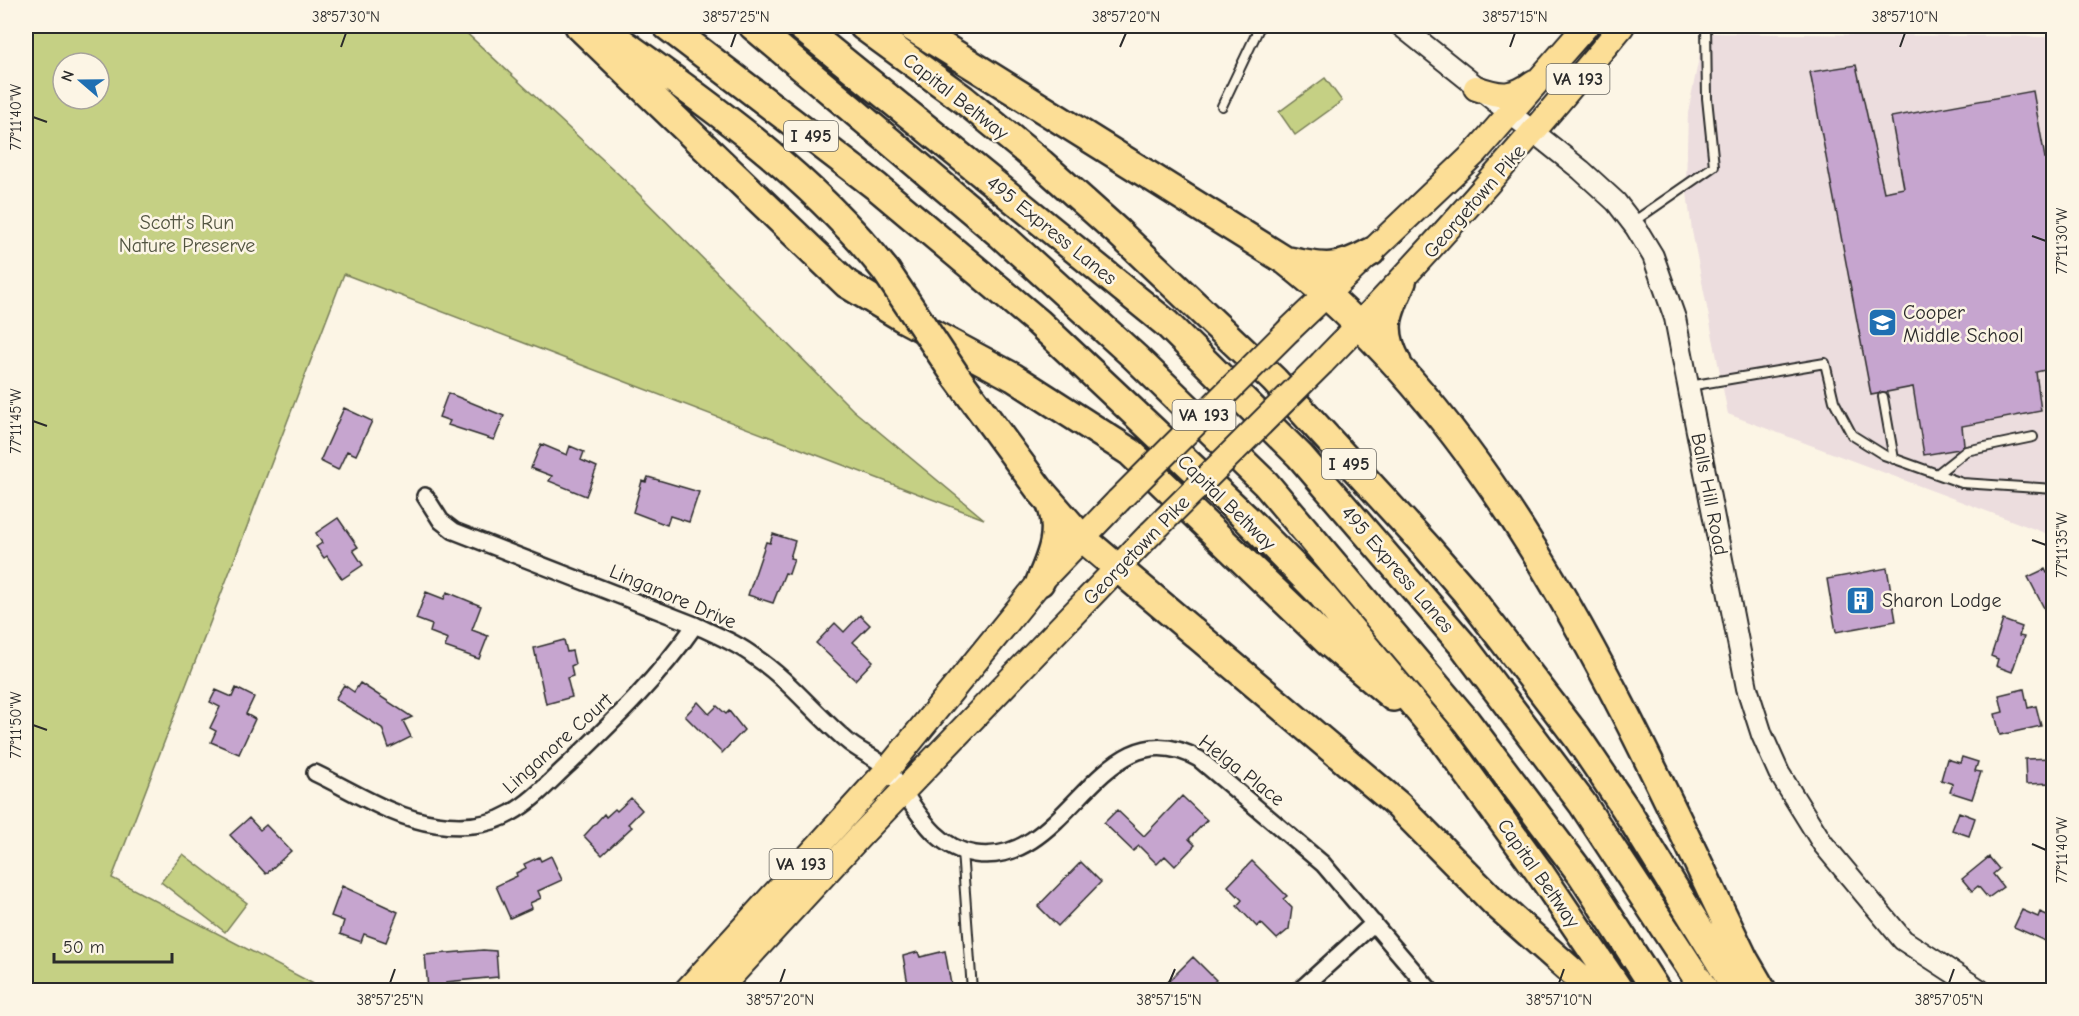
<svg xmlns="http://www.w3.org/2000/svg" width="2079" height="1016" font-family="'Comic Neue',sans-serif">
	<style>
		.built { fill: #ecddde }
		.green { fill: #c5d084; stroke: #787e58; stroke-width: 1.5; fill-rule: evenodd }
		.building { fill: #c6a5cf; stroke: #2b2b2b; stroke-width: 1.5 }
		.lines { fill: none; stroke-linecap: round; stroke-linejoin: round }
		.service-casing { stroke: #2b2b2b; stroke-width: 12 }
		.minor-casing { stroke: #2b2b2b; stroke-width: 20 }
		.tertiary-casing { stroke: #2b2b2b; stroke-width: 24 }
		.primary-casing { stroke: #2b2b2b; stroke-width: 28 }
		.motorway-casing { stroke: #2b2b2b; stroke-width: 32 }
		.service { stroke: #fcf5e5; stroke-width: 8 }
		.minor { stroke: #fcf5e5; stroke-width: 15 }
		.tertiary { stroke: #fcf5e5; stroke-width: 20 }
		.primary { stroke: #fcde96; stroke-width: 24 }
		.motorway { stroke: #fcde96; stroke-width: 27 }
		.primary-bridge-casing { stroke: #2b2b2b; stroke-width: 28; stroke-linecap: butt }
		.motorway-bridge-casing { stroke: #2b2b2b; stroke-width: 32; stroke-linecap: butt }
		.primary-bridge { stroke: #fcde96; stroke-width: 24 }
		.motorway-bridge { stroke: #fcde96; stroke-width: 27 }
		.ticks { fill: none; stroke: #2b2b2b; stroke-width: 2 }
		.labels { text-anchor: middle; stroke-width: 5; stroke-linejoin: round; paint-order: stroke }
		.shield { fill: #fcf5e5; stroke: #6a6863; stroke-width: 1.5 }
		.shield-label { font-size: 18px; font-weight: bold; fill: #2b2b2b }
		.street-label { font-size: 20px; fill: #2b2b2b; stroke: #fcf5e5 }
		.park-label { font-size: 20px; fill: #525441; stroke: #fcf5e5 }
		.poi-label { font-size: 20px; fill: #2b2b2b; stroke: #fcf5e5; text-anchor: start }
		.neatline { fill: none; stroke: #2b2b2b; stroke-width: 2 }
		.ticks-label { font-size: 15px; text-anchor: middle; fill: #2b2b2b }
	</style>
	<rect width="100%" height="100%" fill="#fcf5e5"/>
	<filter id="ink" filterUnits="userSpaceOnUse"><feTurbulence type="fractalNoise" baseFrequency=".0167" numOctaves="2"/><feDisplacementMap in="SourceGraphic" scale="12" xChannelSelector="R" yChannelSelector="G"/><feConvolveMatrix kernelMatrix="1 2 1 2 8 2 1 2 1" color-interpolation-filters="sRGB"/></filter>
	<g filter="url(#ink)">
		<path class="built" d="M1704,33L2053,37V536L1728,414L1692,231L1686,185L1688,112Z"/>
		<path class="green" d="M26,26H459L628,183L853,410L984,519L344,274L112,878L325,990H26ZM63,63H99V99H63Z
			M1325,78L1342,101L1295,135L1279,112Z
			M183,854L247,903L225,932L161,882Z"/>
		<path class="building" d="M1856,65L1884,192L1904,188L1891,117L2033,91L2045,158L2054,156V368L2036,372L2041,411L1962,426L1964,445L1959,449L1924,455L1913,387L1871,395L1810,72Z
			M448,393L504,416L494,440L448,425L450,421L439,417Z
			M344,408L372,421L356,455L347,451L338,470L320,461Z
			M541,444L567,455L570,446L584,452L581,460L597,467L586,496L549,481L552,476L531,468Z
			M648,477L699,492L689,522L670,516L667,525L633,512L642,481L646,482Z
			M338,518L358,547L353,550L363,565L342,579L327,556L324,558L316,547L322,543L316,533Z
			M773,534L795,541L790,558L794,559L789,574L785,573L773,603L748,595L766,542L770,543Z
			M1887,568L1896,621L1836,632L1827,579Z
			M2045,569L2047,573L2054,569V606L2045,610L2028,577Z
			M426,592L444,599L447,592L481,606L472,630L488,636L479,659L445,647L448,639L430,632L432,625L416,619Z
			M860,615L870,625L853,642L873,661L855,680L816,643L835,623L844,632Z
			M2003,620L2022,627L2019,636L2024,637L2012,672L1996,666L1998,659L1991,656Z
			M564,640L567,652L572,651L575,664L571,666L573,676L567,678L572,697L546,704L534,648Z
			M360,683L412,717L403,721L411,737L389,748L382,728L335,699L344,685L354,692Z
			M236,688L254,697L246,714L255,719L239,754L211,742L216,731L210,728L220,707L210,702L216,690L232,697Z
			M2024,689L2028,708L2036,706L2041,726L2000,735L1995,714L2003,712L1999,695Z
			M698,702L709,714L717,706L726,714L729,711L744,730L722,753L685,716Z
			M1962,757L1978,762L1975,771L1981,772L1972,799L1950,792L1953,784L1941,780L1947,759L1960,763Z
			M2054,758V783L2026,784L2025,759Z
			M1182,796L1207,820L1189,839L1195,845L1175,866L1165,856L1157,864L1139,846L1133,851L1104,823L1117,810L1144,836Z
			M631,798L642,810L628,824L632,827L602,855L584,836L604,814L606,817L615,809L617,811Z
			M1959,812L1975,818L1969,836L1952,830Z
			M249,818L260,830L266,825L291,851L266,874L230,835Z
			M551,856L562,880L538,891L541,898L530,903L532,908L510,918L496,886L517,876L516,873L526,868L524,864L539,857L541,861Z
			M1989,857L1999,869L1993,874L2003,887L1988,898L1978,886L1972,891L1962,879Z
			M1252,861L1287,896L1283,899L1292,908L1289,929L1277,939L1261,923L1257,927L1237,906L1242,900L1228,886Z
			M1081,862L1101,882L1058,926L1038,906Z
			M342,886L398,912L386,942L364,934L361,942L340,934L344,921L331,916Z
			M2022,910L2038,917L2040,912L2054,918V945L2014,927Z
			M483,950L496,951L498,977L446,982L447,987L428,989L425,955Z
			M945,951L952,990H909L903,956L918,952L920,957Z
			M1193,957L1216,980L1206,990H1175L1167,983Z"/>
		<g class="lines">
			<defs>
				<path id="service" d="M1222,106L1260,26
					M1633,222L1714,166L1707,98L1706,26
					M1689,386L1825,363L1834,401L1852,435L1884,455L1962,483L2054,489
					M1883,397L1894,459
					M1937,474L1966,451L2033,437
					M962,851L972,990"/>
				<path id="minor" d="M425,496L441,521L454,531L695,625C716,635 737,643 755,657C789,680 815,714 846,740C858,751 875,757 887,768C893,774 898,784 903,791C921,818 939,849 975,854C1070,868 1100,703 1199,759L1323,864L1430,990
					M315,773C353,791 393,818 436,824C461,828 489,826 511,813C533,801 551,780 570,763C615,720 659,677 695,625
					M1300,990L1374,923"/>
				<path id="tertiary" d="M1401,26L1581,170L1616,202L1636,228L1653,256L1675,318L1747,688L1762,735L1779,773L1823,844L1903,940L1980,990"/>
				<path id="primary" d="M1476,88C1501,97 1513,98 1534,82
					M1289,330L1476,152L1586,26
					M1322,363C1428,255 1526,142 1622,26
					M687,990L888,769L1040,582L1118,501
					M718,990L859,837L1151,533"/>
				<path id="motorway" d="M579,26L847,284L905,319L1013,377L1130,452L1328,642L1393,697
					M599,26C700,98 808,172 886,271
					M667,26L877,187L1038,322L1247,519L1321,594L1442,738L1540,873L1619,990
					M753,26L1001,235L1135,357L1266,484L1466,721L1582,875L1656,990
					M800,26L1167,324L1300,456L1462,644L1582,803L1705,990
					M863,26L963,99L1041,163L1118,232L1274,380L1427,547L1466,592L1577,737L1625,808L1737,990
					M910,26L1286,261C1507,434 1625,712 1744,959L1762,990
					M1289,261C1325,269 1338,270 1371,252
					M1397,362C1380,329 1387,314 1402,282
					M956,376L1039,489L1081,537L1398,805L1496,904L1593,990
					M1040,582C1052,555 1062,531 1050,502"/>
			</defs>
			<use href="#service" class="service-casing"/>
			<use href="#minor" class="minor-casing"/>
			<use href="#tertiary" class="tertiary-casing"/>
			<use href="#primary" class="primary-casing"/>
			<use href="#motorway" class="motorway-casing"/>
			<use href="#service" class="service"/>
			<use href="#minor" class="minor"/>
			<use href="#tertiary" class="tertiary"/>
			<use href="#primary" class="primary"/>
			<use href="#motorway" class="motorway"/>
			<defs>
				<path id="primary-bridge" d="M1118,501L1289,330
					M1151,533L1322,363"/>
				<path id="motorway-bridge" d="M886,271L956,376"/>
			</defs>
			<use href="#primary-bridge" class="primary-bridge-casing"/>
			<use href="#motorway-bridge" class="motorway-bridge-casing"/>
			<use href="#primary-bridge" class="primary-bridge"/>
			<use href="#motorway-bridge" class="motorway-bridge"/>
		</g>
	</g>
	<path class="ticks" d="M341,47L346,33M731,47L736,33M1120,47L1126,33M1510,47L1515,33M1900,47L1905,33M33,117L47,122M2032,236L2046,241M33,421L47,426M2032,540L2046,545M33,725L47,730M2032,844L2046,850M390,983L395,969M780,983L785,969M1169,983L1175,969M1559,983L1564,969M1949,983L1954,969"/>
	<defs>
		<symbol id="school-square" viewBox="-11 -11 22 22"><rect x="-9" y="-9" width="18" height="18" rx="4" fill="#1f6fb2" stroke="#fcf5e5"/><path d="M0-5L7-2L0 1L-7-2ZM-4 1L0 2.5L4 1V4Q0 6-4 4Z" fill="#fff"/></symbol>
		<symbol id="building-square" viewBox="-11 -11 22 22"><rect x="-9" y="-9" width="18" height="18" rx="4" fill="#1f6fb2" stroke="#fcf5e5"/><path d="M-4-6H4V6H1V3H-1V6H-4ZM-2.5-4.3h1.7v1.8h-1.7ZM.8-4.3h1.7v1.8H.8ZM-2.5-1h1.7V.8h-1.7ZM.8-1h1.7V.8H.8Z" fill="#fff"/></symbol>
	</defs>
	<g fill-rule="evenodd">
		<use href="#school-square" x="1866" y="306" width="33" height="33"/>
		<use href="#building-square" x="1844" y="584" width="33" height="33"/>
	</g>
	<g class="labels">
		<g class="shield">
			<rect x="1546.5" y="64" width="63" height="30" rx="4.5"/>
			<rect x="784" y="121" width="54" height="30" rx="4.5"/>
			<rect x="1172.5" y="400" width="63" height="30" rx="4.5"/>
			<rect x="1322" y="449" width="54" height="30" rx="4.5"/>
			<rect x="769.5" y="849" width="63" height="30" rx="4.5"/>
		</g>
		<g class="shield-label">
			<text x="1578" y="85">VA 193</text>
			<text x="811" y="142">I 495</text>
			<text x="1204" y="421">VA 193</text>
			<text x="1349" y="470">I 495</text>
			<text x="801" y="870">VA 193</text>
		</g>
		<g class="street-label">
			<text transform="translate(956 96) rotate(38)" y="7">Capital Beltway</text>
			<text transform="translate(1474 201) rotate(-49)" y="7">Georgetown Pike</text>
			<text transform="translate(1052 230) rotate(39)" y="7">495 Express Lanes</text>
			<text transform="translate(1710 494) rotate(79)" y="7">Balls Hill Road</text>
			<text transform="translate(1227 502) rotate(44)" y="7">Capital Beltway</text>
			<text transform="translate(1136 550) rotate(-46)" y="7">Georgetown Pike</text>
			<text transform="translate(1398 569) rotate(49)" y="7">495 Express Lanes</text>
			<text transform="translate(673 596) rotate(23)" y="7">Linganore Drive</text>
			<text transform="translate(557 743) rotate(-42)" y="7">Linganore Court</text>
			<text transform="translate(1242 770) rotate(38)" y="7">Helga Place</text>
			<text transform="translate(1539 873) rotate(55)" y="7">Capital Beltway</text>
		</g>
		<g class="park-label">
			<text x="187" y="229">Scott's Run<tspan x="187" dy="23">Nature Preserve</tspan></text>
		</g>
		<g class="poi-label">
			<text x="1903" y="319">Cooper<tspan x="1903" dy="23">Middle School</tspan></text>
			<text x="1882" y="607">Sharon Lodge</text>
		</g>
	</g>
	<rect width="2079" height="1016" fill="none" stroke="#fcf5e5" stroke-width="66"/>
	<g transform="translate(81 81) rotate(290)"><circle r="28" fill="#fcf5e5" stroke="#a8a49b" stroke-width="1.5"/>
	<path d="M0-4.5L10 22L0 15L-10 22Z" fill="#1f6fb2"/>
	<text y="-9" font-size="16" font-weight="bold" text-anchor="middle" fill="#2b2b2b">N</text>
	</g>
	<path d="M54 953v9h118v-9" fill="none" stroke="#2b2b2b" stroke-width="3"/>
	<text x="63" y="953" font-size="18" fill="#2b2b2b" stroke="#fcf5e5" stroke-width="4.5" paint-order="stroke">50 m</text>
	<rect x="33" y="33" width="2013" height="950" class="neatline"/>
	<g class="ticks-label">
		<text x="346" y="22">38°57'30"N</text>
		<text x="736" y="22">38°57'25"N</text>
		<text x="1126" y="22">38°57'20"N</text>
		<text x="1515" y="22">38°57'15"N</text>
		<text x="1905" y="22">38°57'10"N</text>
		<text transform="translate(16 117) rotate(-90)" y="5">77°11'40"W</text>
		<text transform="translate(2062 241) rotate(-90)" y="5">77°11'30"W</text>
		<text transform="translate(16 421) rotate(-90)" y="5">77°11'45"W</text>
		<text transform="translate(2062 545) rotate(-90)" y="5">77°11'35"W</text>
		<text transform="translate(16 725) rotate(-90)" y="5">77°11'50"W</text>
		<text transform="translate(2062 850) rotate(-90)" y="5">77°11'40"W</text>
		<text x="390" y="1005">38°57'25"N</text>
		<text x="780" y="1005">38°57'20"N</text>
		<text x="1169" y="1005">38°57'15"N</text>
		<text x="1559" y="1005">38°57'10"N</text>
		<text x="1949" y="1005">38°57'05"N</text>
	</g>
</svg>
